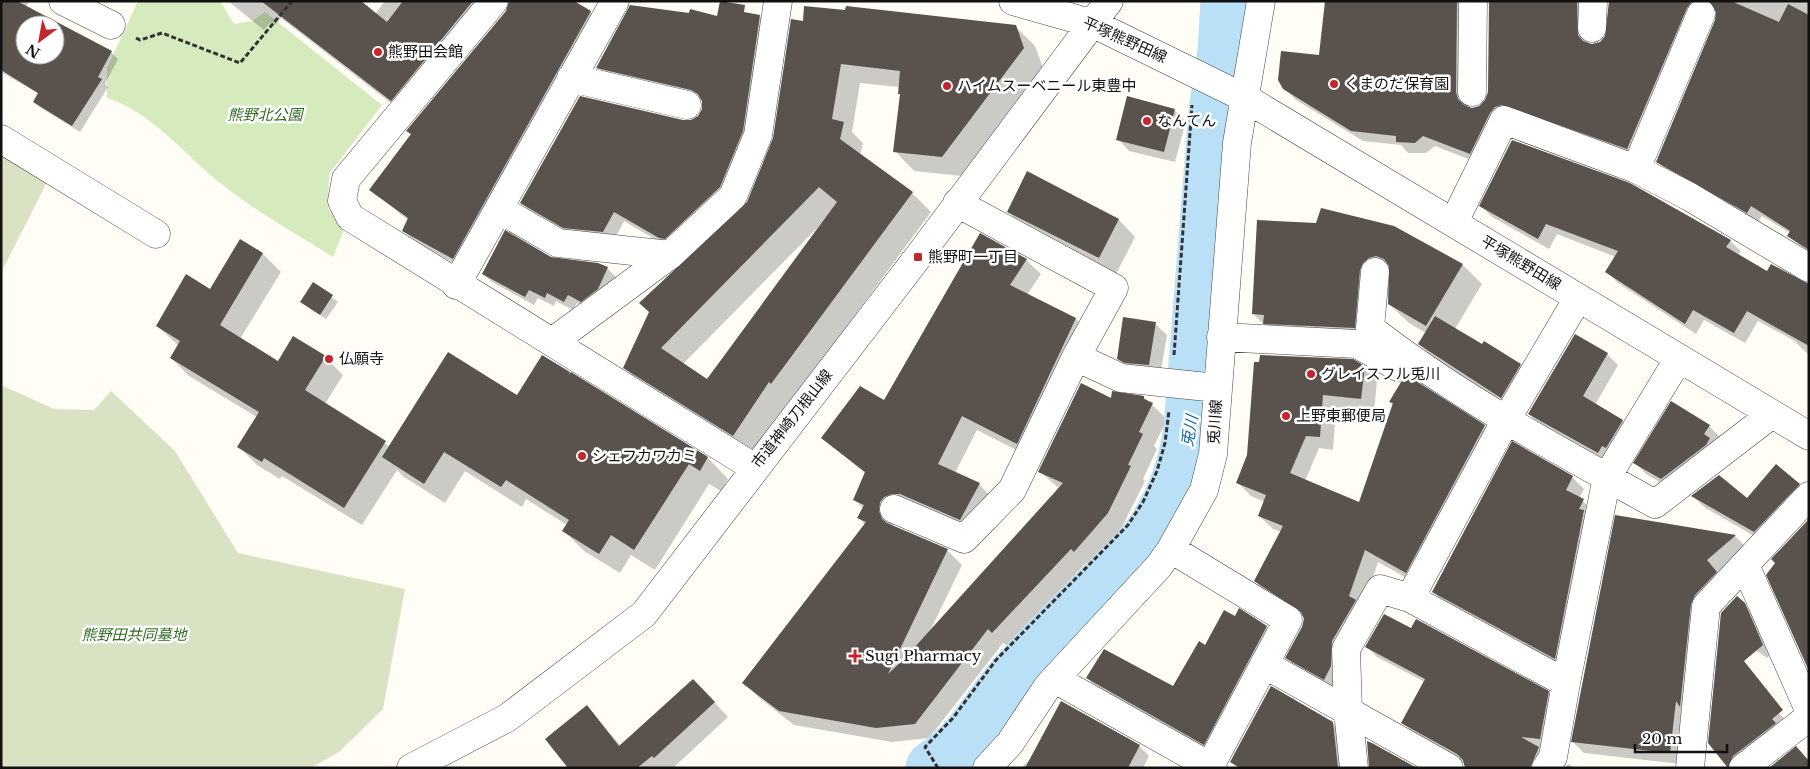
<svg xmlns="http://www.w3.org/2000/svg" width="1810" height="769" font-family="'Libre Baskerville','Noto Sans JP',serif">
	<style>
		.green { fill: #d5ebbd }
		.cemetery { fill: #d9e3c4 }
		.shadow { fill: #0003; fill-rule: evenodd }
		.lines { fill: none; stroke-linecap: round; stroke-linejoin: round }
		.river { stroke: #b9e0f7; stroke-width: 55 }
		.building { fill: #5a524d; fill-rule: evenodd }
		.minor-casing { stroke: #444; stroke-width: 29 }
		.path { stroke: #333; stroke-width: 3; stroke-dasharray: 5 2.5; stroke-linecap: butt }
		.minor { stroke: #fff; stroke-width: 28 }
		.poi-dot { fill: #c4262e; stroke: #fff; stroke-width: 2 }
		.labels { text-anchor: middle; stroke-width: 5; stroke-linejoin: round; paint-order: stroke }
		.street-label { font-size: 15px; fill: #111; stroke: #fff }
		.poi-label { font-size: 15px; fill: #111; stroke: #fff; text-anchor: start }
		.park-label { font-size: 15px; font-style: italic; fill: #2f6b1f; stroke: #fff }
		.water-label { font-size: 16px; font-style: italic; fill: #1768a6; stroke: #fff }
	</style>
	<rect width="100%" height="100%" fill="#fffdf5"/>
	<path class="green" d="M138,1H220L234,24L252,21L265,12L382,105L329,174L328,209L344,230L333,257C297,234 258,213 224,186C186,157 154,113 107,98V68Z"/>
	<path class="cemetery" d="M1,153L47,182L1,273Z
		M1,385L54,409L94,410L111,391L175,451L238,553L405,589L383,709L339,752L310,768H1Z"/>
	<path class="shadow" d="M1,1H29L26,7L111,52L118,59L105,84L108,87L80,132L41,108L34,102L39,94L1,72ZM25,25H55V55H25Z
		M228,1H359L375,14L385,1H478L405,114L281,18L275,25L271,22L264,30Z
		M572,1L591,12L601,23L464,269L414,241L403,230L408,220L371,190L412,135L408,131Z
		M1327,1H1473L1467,104L1468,108L1471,109L1481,106L1487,100L1489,93L1490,1H1593L1587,39L1588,44L1591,45L1599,43L1606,37L1610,1H1809V253L1788,236L1790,233L1762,216L1758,222L1668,172L1657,161L1717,20V10L1710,9L1638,159L1514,115L1481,164L1435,146L1426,153H1408L1401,145L1363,141L1296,100L1284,88L1320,56Z
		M760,16L771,27L770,34L757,27Z
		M792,21L1015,26L1035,46L1043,68L962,176L914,171L895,151L901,95L900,87L860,83L852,132L863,143L860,155L912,193L931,212L791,402L789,401L753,455L644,387L625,368L749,203L775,138ZM818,227L707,380L683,364Z
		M758,28L768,38L730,197L670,248L624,221L613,242L574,237L531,213L521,203L683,121H692L700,116L704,108L703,100L607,77L597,67Z
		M1174,110L1186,121L1175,162L1129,151L1118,139Z
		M1028,172L1119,220L1135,237L1116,274L1025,228L1008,212Z
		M1481,206L1730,241L1741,251L1738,256L1767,273L1809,285V355L1793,340L1758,321L1745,343L1704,320L1696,334L1618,283L1607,272L1616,257L1557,234L1549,249L1492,217Z
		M1393,227L1463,265L1482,284L1455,329L1520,365L1531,376L1512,408L1430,355L1419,344L1426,333L1409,323L1389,304L1390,275L1382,282L1374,347L1273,333L1253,314Z
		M241,241L263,254L281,272L240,339L279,363L325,357L343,375L325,404L390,447L517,397L569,373L708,458L728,479L721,491L709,484L655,570L631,555L620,573L584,551L564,531L567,525L526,499L522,507L465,471L445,503L404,477L397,470L362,525L282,476L280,479L257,465L239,447L257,417L189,376L171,358L179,346L157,326L211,290Z
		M550,258L607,268L616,277L606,298L590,310L577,303L573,310L556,301L554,306L538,298L534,305L492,282L483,274Z
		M1026,260L1041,274L1027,295L1076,319L1090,333L1032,458L977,430L955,473L979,484L993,499L975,534L894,517L893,527L947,550L962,565L929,633L1060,489L1040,472L1112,400L1144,397L1167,419L1154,446L1157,449L1143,479L1145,481L1122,527L1089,565L1086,563L1008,646L1003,643L929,738L892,742L794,725L758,697L744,682L865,525L859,518L864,509L855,500L866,474L823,438L884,402Z
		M314,284L338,302L326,319L302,302Z
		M1155,324L1167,335L1160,376L1130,370L1118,359Z
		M1607,354L1618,365L1595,405L1623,421L1634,432L1610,463L1540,425L1529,414Z
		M1255,363L1364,367L1377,381L1374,412L1336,408L1333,450L1319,448L1305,481L1360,503L1394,406L1390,402L1410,378L1485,426L1498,440L1419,585L1378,562L1337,692L1300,671L1287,658L1303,627L1304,617L1268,594L1255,581L1281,532L1273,529L1259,516L1265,502L1251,496L1238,483L1248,456Z
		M1709,426L1720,437L1673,490L1646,474L1635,463Z
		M1513,443L1572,477L1584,489L1579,498L1594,511L1566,669L1445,603L1433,592Z
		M1799,485L1809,494L1766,543L1704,507L1693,496L1747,500Z
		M1616,517L1735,536L1746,547L1717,572L1727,584L1700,615L1681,764L1584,753L1573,742Z
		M1746,606L1753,614L1771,654L1767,658L1730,632Z
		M1235,618L1266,627L1278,638L1215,755L1099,689L1087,678L1173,688L1205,646Z
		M1367,647L1548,692L1558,703L1550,749L1539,748L1549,758L1544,768H1466L1465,764L1413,733L1403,723L1425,682L1377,657Z
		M1730,652L1789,725L1731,768L1721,757Z
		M708,695L728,717L673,768H570L587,707L621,746Z
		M1333,723L1343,734L1347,768H1241Z
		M1139,746L1149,756L1143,768H1021L1031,758Z
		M1568,764L1575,768H1565Z"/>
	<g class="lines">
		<path class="river" d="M933,768C971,745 989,705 1018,673C1047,640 1080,609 1111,578C1125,563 1141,550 1152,533C1173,502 1186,465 1191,428L1216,111L1225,52L1228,1"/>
	</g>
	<path class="building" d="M1,1H17L112,51L98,77L102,79L72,126L33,102L38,93L1,70ZM25,25H55V55H25Z
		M261,1H361L387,22L403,1H473L391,101Z
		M509,1H574L591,11L453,259L402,231L408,218L369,190L411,134L406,131L506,11Z
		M720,1L745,5L744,12L760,15L743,131L720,187L665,239L659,238L614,212L603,232L563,228L520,203L580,96L683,120H691L698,116L702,109V101L698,94L691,90L596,68L630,5L689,13L690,9L717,16Z
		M1325,1H1457L1456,92L1458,99L1464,105L1472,108L1479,106L1485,100L1488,92L1489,1H1577L1578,35L1583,41L1592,44L1600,42L1605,36L1609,1H1692L1687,8L1627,149L1502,105L1495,107L1490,113L1470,154L1423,136L1415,143L1396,142V136L1351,131L1283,89L1278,80L1281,51L1319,55Z
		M1709,1H1731L1779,22L1788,4L1809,15V250L1787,236L1790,231L1751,206L1747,213L1656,162L1715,20L1716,12Z
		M804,6L845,10L846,6L1016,25L1024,48L942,157L893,152L900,94H898L900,71L841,64L832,119L844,122L840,139L913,192L771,384L769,382L733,436L623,368L649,312L639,303L747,202L773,138L791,19L803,21ZM819,187L837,202L707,379L661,348Z
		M1127,96L1175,109L1164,152L1116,140Z
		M1512,140L1630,183L1731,240L1726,247L1767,271L1771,264L1809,284V346L1747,311L1734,333L1693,310L1685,324L1605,272L1618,251L1546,224L1538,239L1479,206Z
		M1027,171L1119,219L1099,258L1007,212Z
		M1321,208L1394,226L1463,264L1426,326L1388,304L1389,266L1384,259L1376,256L1369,258L1363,263L1360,270L1355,328L1263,324L1264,315L1252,314L1257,220L1316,223Z
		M505,230L551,257L598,263L608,267L598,289L581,302L568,295L564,302L547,293L545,298L529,290L525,297L482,274Z
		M980,233L1027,259L1010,285L1076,318L1017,444L962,416L938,464L980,483L960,520L900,494H892L884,497L880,502L879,511L882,519L887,523L948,549L888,674L904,659L1063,483L1038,472L1081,383L1111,398L1112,391L1144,396V399L1153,403L1139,432L1143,434L1128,465L1131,466L1108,513L1074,552L1071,549L992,633L988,629L915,724L876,728L779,711L742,683L866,522L857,518L864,505L853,500L865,472L821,438L860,386L884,400Z
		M240,239L263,253L220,325L278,361L293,336L326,356L305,390L386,441L344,508L264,458L262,462L237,447L259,412L170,358L180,341L156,326L186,274L210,289Z
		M313,282L333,295L320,315L300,302Z
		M1435,316L1482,344L1484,341L1521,364L1501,398L1418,344Z
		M1123,317L1156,322L1149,365L1125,363L1117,359Z
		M1575,334L1608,353L1583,396L1623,420L1606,448L1602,446L1598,453L1528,414Z
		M448,352L517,395L542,355L570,372L568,375L571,372L708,457L700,471L689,464L634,550L611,535L599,554L562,531L569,520L506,480L501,487L444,452L424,484L382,457Z
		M1260,355L1353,359L1365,366L1361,399L1323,395L1320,437L1306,436L1290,473L1359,502L1393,403L1389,402L1401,382L1410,377L1485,425L1406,573L1365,550L1349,596L1356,600L1332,641L1331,666L1324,680L1285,658L1302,627L1304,619L1301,612L1254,581L1283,526L1258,516L1266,495L1236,483L1247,455L1254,362H1259Z
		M1671,401L1710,425L1704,434L1710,438L1706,445L1661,479L1633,463Z
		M1512,441L1573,476L1566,490L1584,499L1579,509L1584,510L1555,659L1432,592Z
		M1776,464L1800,484L1754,532L1691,496L1719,475L1747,498Z
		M1615,515L1736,535L1707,560L1717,572L1695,595L1691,604L1680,707L1676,701L1670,753L1571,742Z
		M1809,519V671L1766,575L1775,563L1771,559Z
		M1737,596L1745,603L1763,645L1744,661L1783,710L1772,719L1776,723L1733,756L1728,768L1708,743L1721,613Z
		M1239,608L1267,626L1204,745L1086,678L1104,649L1173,686L1199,641L1205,645L1224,610L1235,616Z
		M1384,614L1411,628L1416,619L1549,691L1540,739L1521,737L1539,747L1530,768H1465L1463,760L1457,754L1401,723L1425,679L1365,647Z
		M693,679L715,702L654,758L652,756L637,768H568L545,739L587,705L619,746Z
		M1271,686L1333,722L1338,768H1240L1230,762Z
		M1061,701L1140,745L1128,768H1025Z
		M1367,741L1372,743L1417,768H1369Z
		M1796,746L1809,761V768H1769Z"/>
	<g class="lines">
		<defs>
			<path id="minor" d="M63,1L111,25
				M494,1L346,179L342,201L350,217L755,468
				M1013,1L1094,24L1245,98L1809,436
				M1592,28L1593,1
				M571,78L687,105
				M1472,92L1473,1
				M1,139L156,234
				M1636,169L1701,14
				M499,209L558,243L670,255
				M1454,222L1504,120L1636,169L1690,197L1809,268
				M1375,272L1370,328C1458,397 1558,450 1655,504L1772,414
				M456,285L615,1
				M1221,337L1357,344L1398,367
				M552,342L670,255L733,196L758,135L778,1
				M1076,357L1121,378L1217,388
				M894,509L964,539L1012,490L1076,357L1114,288L957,203
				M1171,549L1288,620L1210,766
				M1745,565L1809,710
				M1410,598L1506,420L1578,298
				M1264,664L1449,768
				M1055,679L1213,768
				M411,768L507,718L644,614L918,257L1109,1
				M987,768L1010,743L1048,686L1159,566L1171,549L1204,490L1213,454L1237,143L1261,1
				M1354,768L1348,711L1346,649L1380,589L1410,598L1566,683
				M1546,768L1553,757L1566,683L1607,477L1679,358
				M1690,768L1706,606L1809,496
				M1743,768L1809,717"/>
		</defs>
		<use href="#minor" class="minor-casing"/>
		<path class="path" d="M136,38L140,40L162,33L240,63L292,1
			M1174,355L1192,105
			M938,768L925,747L953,718L996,660L1128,525L1143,502L1157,471L1165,443L1169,411"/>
		<use href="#minor" class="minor"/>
	</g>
	<g class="poi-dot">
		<circle cx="378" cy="52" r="5"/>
		<circle cx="1334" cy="84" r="5"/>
		<circle cx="947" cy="86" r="5"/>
		<circle cx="1147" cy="121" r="5"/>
		<rect x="913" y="252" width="10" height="10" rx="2.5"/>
		<circle cx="329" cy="359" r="5"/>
		<circle cx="1311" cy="374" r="5"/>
		<circle cx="1286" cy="416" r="5"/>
		<circle cx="582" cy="456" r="5"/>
		<path d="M852.5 648.5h5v5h5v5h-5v5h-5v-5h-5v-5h5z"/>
	</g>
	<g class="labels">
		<g class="street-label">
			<text transform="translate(1125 40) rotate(24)" y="5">平塚熊野田線</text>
			<text transform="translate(1521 263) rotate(31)" y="5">平塚熊野田線</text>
			<text transform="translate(792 419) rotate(-52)" y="5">市道神崎刀根山線</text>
			<text transform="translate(1215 422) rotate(-86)" y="5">兎川線</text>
		</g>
		<g class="poi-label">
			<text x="388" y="57">熊野田会館</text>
			<text x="1344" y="89">くまのだ保育園</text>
			<text x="957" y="91">ハイムスーベニール東豊中</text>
			<text x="1157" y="126">なんてん</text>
			<text x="928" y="262">熊野町一丁目</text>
			<text x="339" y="364">仏願寺</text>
			<text x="1321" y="379">グレイスフル兎川</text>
			<text x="1296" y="421">上野東郵便局</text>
			<text x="592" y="461">シェフカワカミ</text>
			<text x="865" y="661">Sugi Pharmacy</text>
		</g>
		<g class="park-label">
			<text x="265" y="120">熊野北公園</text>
			<text x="134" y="640">熊野田共同墓地</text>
		</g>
		<g class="water-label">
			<text transform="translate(1189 431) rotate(-80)" y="6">兎川</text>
		</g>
	</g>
	<rect width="1810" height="769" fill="none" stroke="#111111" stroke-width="5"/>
	<g transform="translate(40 40) rotate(212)"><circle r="24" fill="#ffffff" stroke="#a0a0a0"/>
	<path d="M0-4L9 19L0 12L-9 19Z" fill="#c4262e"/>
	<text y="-8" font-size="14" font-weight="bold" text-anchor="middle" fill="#111111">N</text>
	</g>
	<path d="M1635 744v8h92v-8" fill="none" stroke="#111111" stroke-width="2.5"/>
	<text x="1642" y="744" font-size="15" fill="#111111" stroke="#ffffff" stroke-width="4" paint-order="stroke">20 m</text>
</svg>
